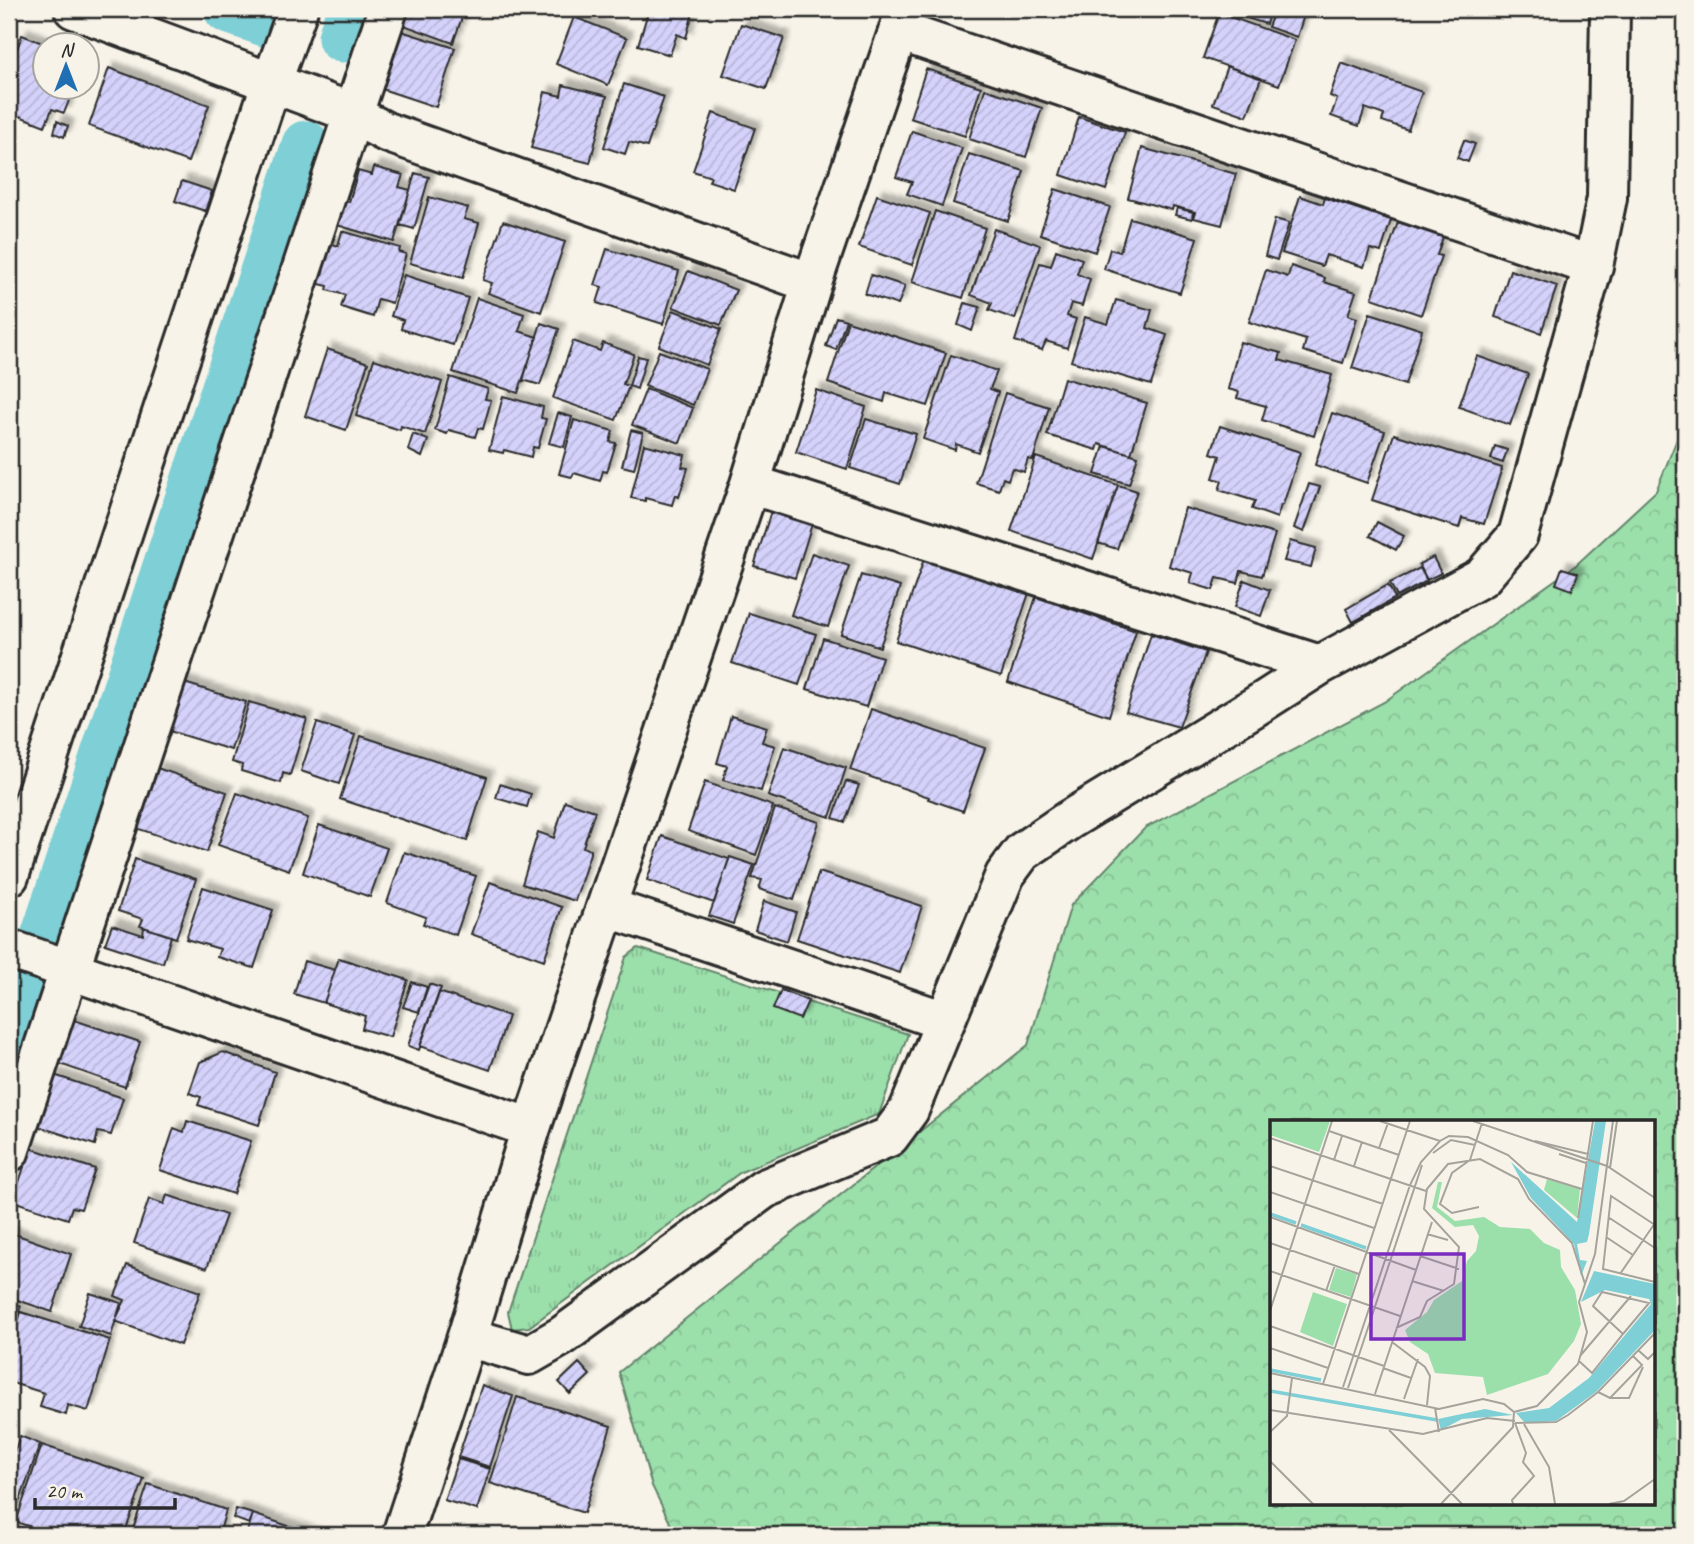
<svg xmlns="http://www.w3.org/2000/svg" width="1694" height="1544" font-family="Caveat,sans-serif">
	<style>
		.forest { fill: url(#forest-crowns); stroke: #63856b; stroke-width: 2; fill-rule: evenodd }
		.park { fill: url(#park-tufts); stroke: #63856b; stroke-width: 2 }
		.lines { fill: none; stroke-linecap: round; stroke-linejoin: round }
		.canal { stroke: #7ecfd6; stroke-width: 49 }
		.building { fill: url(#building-hatch); stroke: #2b2b2b; stroke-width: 2; filter: url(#shadow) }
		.street-casing { stroke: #2b2b2b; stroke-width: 44 }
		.secondary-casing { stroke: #2b2b2b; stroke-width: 44 }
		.street { stroke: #f7f3e8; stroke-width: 38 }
		.secondary { stroke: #f7f3e8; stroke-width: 38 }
		.inset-river { fill: none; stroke: #7ecfd6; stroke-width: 3.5 }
		.inset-road { fill: none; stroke: #a5a39c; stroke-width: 2 }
		.view { fill: #7b2cbf; fill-opacity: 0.15; stroke: #7b2cbf; stroke-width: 3.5 }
		.inset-edge { fill: none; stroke: #2b2b2b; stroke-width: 3.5 }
	</style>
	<defs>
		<pattern id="forest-crowns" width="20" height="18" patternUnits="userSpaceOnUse" patternTransform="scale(1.75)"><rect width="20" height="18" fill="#9bdfab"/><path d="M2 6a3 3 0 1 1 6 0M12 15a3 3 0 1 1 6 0" fill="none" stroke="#86c093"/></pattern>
		<pattern id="park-tufts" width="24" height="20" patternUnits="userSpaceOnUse" patternTransform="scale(1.75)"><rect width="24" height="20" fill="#9bdfab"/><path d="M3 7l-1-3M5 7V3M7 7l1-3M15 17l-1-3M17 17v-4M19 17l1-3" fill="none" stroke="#86c093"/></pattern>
		<pattern id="building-hatch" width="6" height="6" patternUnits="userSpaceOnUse" patternTransform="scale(1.75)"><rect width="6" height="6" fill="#d4d2fb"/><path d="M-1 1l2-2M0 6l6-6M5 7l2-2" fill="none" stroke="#b6b4d7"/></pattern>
		<filter id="shadow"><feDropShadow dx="6" dy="-6" stdDeviation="2" flood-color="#0004"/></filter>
	</defs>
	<rect width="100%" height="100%" fill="#f7f3e8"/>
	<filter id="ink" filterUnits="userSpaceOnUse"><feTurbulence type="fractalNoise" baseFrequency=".0143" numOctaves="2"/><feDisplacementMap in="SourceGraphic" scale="14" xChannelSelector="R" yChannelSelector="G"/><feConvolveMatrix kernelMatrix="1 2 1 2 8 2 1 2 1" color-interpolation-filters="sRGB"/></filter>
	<g filter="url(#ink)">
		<path class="forest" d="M1685,419V1535H676L652,1486L619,1372L1028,1045L1071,905L1145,828L1384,702L1576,565L1656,491ZM1272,1122H1654V1504H1272Z"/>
		<path class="park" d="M638,948L908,1034L879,1114L741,1172L529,1327L512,1329L508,1312L626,957Z"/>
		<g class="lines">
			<path class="canal" d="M228,9L271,24
				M342,38L351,9
				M9,1046L306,145"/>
		</g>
		<path class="building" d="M406,9H465L453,43L401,24Z
			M649,9H694L686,38L677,34L670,55L638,45Z
			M1218,9H1271L1266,24Z
			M1275,9H1306L1297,37L1268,27Z
			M1219,13L1295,40L1279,85L1203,58Z
			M574,17L627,38L608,85L556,64Z
			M741,24L784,38L766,89L723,75Z
			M401,31L455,48L436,107L382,89Z
			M22,35L50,46H46V88H74L64,113L52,109L45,126L9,112V71Z
			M1341,63L1422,92L1408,130L1382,121L1384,115L1365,108L1359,126L1331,116L1337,99L1330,96Z
			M1227,66L1261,78L1247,116L1213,104Z
			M109,68L209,105L188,162L89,126Z
			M926,69L981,87L965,136L910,118Z
			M624,84L664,97L647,147L629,142L625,154L604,147Z
			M563,85L607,96L590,163L531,148L545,92L561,96Z
			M985,89L1042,108L1026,157L969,139Z
			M713,113L755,128L734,189L709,181L711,177L693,171Z
			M1079,117L1125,132L1106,190L1061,175Z
			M57,121L68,126L64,137L54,133Z
			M912,131L962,148L942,206L907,194L912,182L896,177Z
			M1464,140L1475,144L1468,162L1457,158Z
			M1142,148L1236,174L1222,225L1194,218L1195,212L1173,206L1172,210L1128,198Z
			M969,154L1024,171L1008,221L953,203Z
			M374,167L403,175L399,187L410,190L394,242L337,225L345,201L349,202L358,171L372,175Z
			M415,173L429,177L414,229L400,225Z
			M182,181L212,191L205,211L175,201Z
			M1055,189L1110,207L1095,252L1040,234Z
			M877,195L930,213L912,265L859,247Z
			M1300,196L1323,204L1325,198L1391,220L1381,252L1370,249L1364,267L1326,255L1322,266L1282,253Z
			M429,197L468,208L464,219L479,223L463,278L410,263Z
			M1177,208L1193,212L1192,219L1175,215Z
			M935,211L985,228L963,298L912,282Z
			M1130,218L1197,238L1180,293L1104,269L1110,249L1120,252Z
			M1275,219L1289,223L1277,260L1265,256Z
			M503,221L565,242L541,312L488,293L492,283L483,280Z
			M1398,222L1443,237L1437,255L1441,256L1421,315L1372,298Z
			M994,229L1040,245L1015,319L989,310L992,303L971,295Z
			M342,231L400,248L399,252L406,254L392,303L378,299L373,317L341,307L345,295L327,290L328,286L315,283L327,242L338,246Z
			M607,249L679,271L663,324L597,303L602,287L595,285Z
			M1056,250L1082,259L1077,274L1090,279L1082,306L1071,303L1067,316L1076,319L1067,348L1046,341L1042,350L1015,341L1040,263L1051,266Z
			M1291,266L1325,278L1324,282L1356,292L1348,315L1357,318L1343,363L1303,351L1306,340L1249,322L1266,270L1288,277Z
			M1510,270L1557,286L1541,333L1495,317Z
			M688,271L736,290L721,325L673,307Z
			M404,275L435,285V287L468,298L453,345L401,329L403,320L391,316Z
			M871,275L905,286L898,305L865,294Z
			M477,298L524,314L519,331L537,337L518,393L453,372Z
			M1116,300L1152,310L1147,328L1167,335L1151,385L1071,361L1085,317L1108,324Z
			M965,303L980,307L972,331L958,325Z
			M673,310L721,329L707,365L659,346Z
			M1370,313L1422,330L1405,385L1352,368Z
			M836,317L846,320L836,350L826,346Z
			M848,321L946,353L928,406L886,393L884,402L828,383Z
			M541,323L559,329L540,385L523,380Z
			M573,341L600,351L603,343L634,354L623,384L629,386L616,420L553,398Z
			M1240,342L1281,353L1279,360L1332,375L1314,436L1262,420L1266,406L1237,398L1239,392L1228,389Z
			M327,349L368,363L346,430L305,416Z
			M659,351L707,369L693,405L645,386Z
			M951,355L997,371L990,389L998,392L978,452L956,444L955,450L923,439Z
			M638,356L646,358L637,389L629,386Z
			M1477,356L1528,374L1510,425L1459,407Z
			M374,359L442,382L425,434L401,426L400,430L356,416Z
			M450,377L488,389L485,399L491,400L483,429L478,428L475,437L449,430L447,434L435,430Z
			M1064,378L1147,403L1131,454L1099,444L1097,450L1047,435Z
			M646,389L693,408L680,443L632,425Z
			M816,390L866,407L847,469L796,452Z
			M1005,393L1049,407L1033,460L1028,459L1024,472L1012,468L1008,480L1003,478L999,490L976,483Z
			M503,396L543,407L541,418L546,419L538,448L533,447L531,457L504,450L503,453L489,450Z
			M558,413L572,417L564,447L549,443Z
			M1332,413L1385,431L1367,483L1315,465Z
			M866,419L916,434L900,484L850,468Z
			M574,420L613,431L610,442L616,443L607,472L603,471L600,481L574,473L572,477L559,474Z
			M1220,426L1300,452L1283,505H1281L1277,518L1252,509L1255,501L1219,490L1222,481L1213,478L1220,456L1211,453Z
			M631,430L643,433L634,469L622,466Z
			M413,434L428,440L422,457L408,450Z
			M1394,434L1502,468L1484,524L1462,518L1459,528L1372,500Z
			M644,444L685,455L682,467L688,468L679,497L675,495L672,505L645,498V501L631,498Z
			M1104,446L1138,456L1129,484L1095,474Z
			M1495,446L1507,450L1503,463L1491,459Z
			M1036,457L1118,485L1093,559L1011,531Z
			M1309,484L1320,487L1304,532L1294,528Z
			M1118,485L1137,491L1117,549L1098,543Z
			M1185,508L1275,534L1262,576L1241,571L1238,583L1217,578L1213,590L1190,583L1193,573L1169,566Z
			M771,511L812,524L795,578L754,566Z
			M1377,522L1404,536L1396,550L1370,536Z
			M1290,541L1316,548L1311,567L1284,561Z
			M812,553L849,566L828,627L791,615Z
			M1433,557L1441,573L1427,580L1419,564Z
			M924,559L1029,593L1001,676L896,641Z
			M1420,568L1427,581L1397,597L1390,583Z
			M1562,568L1578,573L1572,590L1556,584Z
			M861,575L900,587L880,647L841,634Z
			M1244,580L1270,590L1261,616L1235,607Z
			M1388,585L1395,598L1353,622L1346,609Z
			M1036,597L1136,631L1109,716L1008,682Z
			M749,613L816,634L799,685L732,663Z
			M1151,634L1206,652L1179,727L1126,712Z
			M823,638L882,657L866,707L807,689Z
			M181,682L246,702L231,750L166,730Z
			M249,702L307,719L290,775L283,773L281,783L241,771L242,765L232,762Z
			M871,709L985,748L963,811L928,799L929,797L850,770Z
			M731,716L767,727L762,742L775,746L761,791L723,780L727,766L717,763Z
			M317,723L355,735L339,784L301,771Z
			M361,736L487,777L467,841L340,799Z
			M784,747L846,768L830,817L768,796Z
			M157,768L227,792L207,852L136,828Z
			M846,781L859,785L845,822L833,818Z
			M705,782L773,806L756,855L688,831Z
			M500,784L531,794L527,807L496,798Z
			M237,793L308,818L289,870L218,845Z
			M565,801L595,811L583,847L591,850L575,901L522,884L538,832L554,838Z
			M775,808L819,822L794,900L759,889L762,880L752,878Z
			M319,825L387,848L370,897L303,873Z
			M662,836L729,859L714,903L647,880Z
			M404,852L476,876L456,935L423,924L426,917L387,903Z
			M730,857L754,865L733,924L709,916Z
			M135,859L196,879L176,938L140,926L143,919L118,911Z
			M819,872L922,906L900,973L797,939Z
			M490,882L562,907L544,960L471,934Z
			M203,887L273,910L254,968L217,957L220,949L186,939Z
			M764,901L796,912L787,941L755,930Z
			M112,925L143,935L144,927L171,936L163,963L105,944Z
			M339,958L408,980L390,1037L362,1029L365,1016L324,1003Z
			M304,961L335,970L324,1003L294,994Z
			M412,982L427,987L419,1012L403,1007Z
			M429,984L441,988L419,1050L408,1046Z
			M781,990L808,1001L800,1019L773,1009Z
			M439,992L508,1016L490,1070L420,1046Z
			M71,1019L140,1042L125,1087L57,1063Z
			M223,1052L275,1072L259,1125L198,1105L201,1097L189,1093L200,1062Z
			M54,1075L123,1098L111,1135L98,1132L95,1145L37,1126Z
			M187,1121L251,1141L233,1194L160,1170L174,1128L184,1132Z
			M30,1148L95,1169L81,1209L72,1207L68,1219L13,1201Z
			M167,1195L226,1215L207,1268L134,1243L149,1199L164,1204Z
			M9,1232L71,1254L52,1312L9,1297Z
			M127,1265L200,1292L180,1345L115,1321L125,1300L115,1296Z
			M90,1293L121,1303L111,1336L79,1326Z
			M9,1302L21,1306L9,1342Z
			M21,1312L110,1340L88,1411L68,1405L66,1415L40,1407L44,1393L9,1382V1354Z
			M579,1363L590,1375L570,1394L559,1382Z
			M482,1385L513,1396L490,1467L458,1457Z
			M517,1397L611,1426L584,1513L490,1483Z
			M20,1436L40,1444L18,1506L9,1502V1466Z
			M42,1445L144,1479L124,1535H69L44,1527L43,1531L16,1522Z
			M458,1459L490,1469L477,1510L444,1500Z
			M148,1484L226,1510L219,1535H131Z
			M236,1509L253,1514L249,1524L233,1518Z
			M253,1514L315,1535H246Z"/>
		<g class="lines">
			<defs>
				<path id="street" d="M899,31L1593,266
					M750,484L1320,665
					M9,876L271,84L298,9
					M606,907L945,1021
					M9,949L531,1128
					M9,1152L388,9
					M467,1337L529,1355L562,1336L764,1189L889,1137L909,1110L1005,875L1022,852L1069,820L1256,706L1320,665L1482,577L1518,535L1593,266L1607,198L1610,9
					M402,1535L467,1337L531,1128L750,484L812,283L906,9"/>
				<path id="secondary" d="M74,9L342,109L386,132L812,283"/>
			</defs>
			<use href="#street" class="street-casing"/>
			<use href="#secondary" class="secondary-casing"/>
			<use href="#street" class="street"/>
			<use href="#secondary" class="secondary"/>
		</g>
	</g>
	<g transform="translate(1270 1120)">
		<rect width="385" height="385" fill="#f7f3e8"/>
		<path d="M168,62H172L167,87L185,101L214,97L230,107L260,109L274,123L290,130L291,147L305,170L311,204L304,221L278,254L217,275L213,257L165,253L158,234L140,222L135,210L157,192L164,180L192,161L197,141L206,131L209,116L203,105L185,107L162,88Z" fill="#9bdfab"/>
		<path d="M0,1H60L49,32L0,15ZM277,59L310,69L307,98L274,70ZM66,148L87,154L81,177L59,170Z" fill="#9bdfab"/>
		<path d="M43,172L77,184L63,226L30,212Z" fill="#9bdfab"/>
		<path d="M325,1H336L319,114L317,122L307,124L310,140L317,141L311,156L304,124L261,78L241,42L307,102ZM324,151L385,164V210L326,272L286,301L255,303L246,293L279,288L319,258L381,184L379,179L335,170L311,182ZM215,289L243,295L192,299L171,310L168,299Z" fill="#7ecfd6"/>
		<path class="inset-river" d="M0,94L26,103M31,105L96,128M0,250L51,260M0,271L167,300"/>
		<path class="inset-road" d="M110,1L170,21M203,1L337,46L385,78M59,11L129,35M0,18L156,71M265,21L318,34M109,28L118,3M163,33L181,20L205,25M289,34L316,43M64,40L72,16M0,46L113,84M84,46L92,22M340,48L347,1M0,72L104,108M209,87L182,93L170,84L182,53L200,40L212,3M0,97L146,150M338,97L385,128M308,98L323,1M385,105L341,76L333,149L385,162M157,114L178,120M336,117L363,135M0,123L89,154M150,136L189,149M0,151L130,196M350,154L385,103M142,161L174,171M56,171L65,145M0,191L62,1M0,206L114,246M126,208L150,197L157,181L184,164L189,127L154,89L157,69L178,44L210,39L248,59L259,79L302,123L315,164M122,222L155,247L160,256L157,285M0,228L58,248M368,230L378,239L385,232M310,236L361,176M309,241L322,253L353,214L379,183L332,172L323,186L353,214M113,248L141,258M0,253L169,289L213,279L234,284L244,292L243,307L171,384M53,264L140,1M73,267L140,65L151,42L170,21L179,16L198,17L238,35L257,52L312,69M78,268L152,45M328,272L340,278L372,245L363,236M105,274L162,102M340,278H359L373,247M134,279L148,239M165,288L169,312M0,290L153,314L217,298L245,301M244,292L267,286L308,244L317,212L309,182L325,134L343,1M245,303L286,302L298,295L328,272L385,213M254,304L279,347L285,384M119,310L192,384M0,312L17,296L22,258M0,341L43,384M243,384L242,380L264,356L253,342L256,333L245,303M339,384L354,381L385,359"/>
		<path class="view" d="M101,134H194V219H101Z"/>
		<rect width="385" height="385" class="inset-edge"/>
	</g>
	<rect width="1694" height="1544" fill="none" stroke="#f7f3e8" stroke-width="35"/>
	<rect x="18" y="18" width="1659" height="1509" fill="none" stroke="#2b2b2b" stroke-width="2.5" filter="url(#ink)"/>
	<g transform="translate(66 66)"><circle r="33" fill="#f7f3e8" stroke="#a5a39c" stroke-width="2"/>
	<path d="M0-5L12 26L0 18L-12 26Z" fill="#1f6fb2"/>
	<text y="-10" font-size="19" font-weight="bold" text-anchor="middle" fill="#2b2b2b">N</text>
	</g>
	<path d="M35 1498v10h140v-10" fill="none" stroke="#2b2b2b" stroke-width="3.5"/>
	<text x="46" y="1498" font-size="21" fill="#2b2b2b" stroke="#f7f3e8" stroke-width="5" paint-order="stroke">20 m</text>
</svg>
